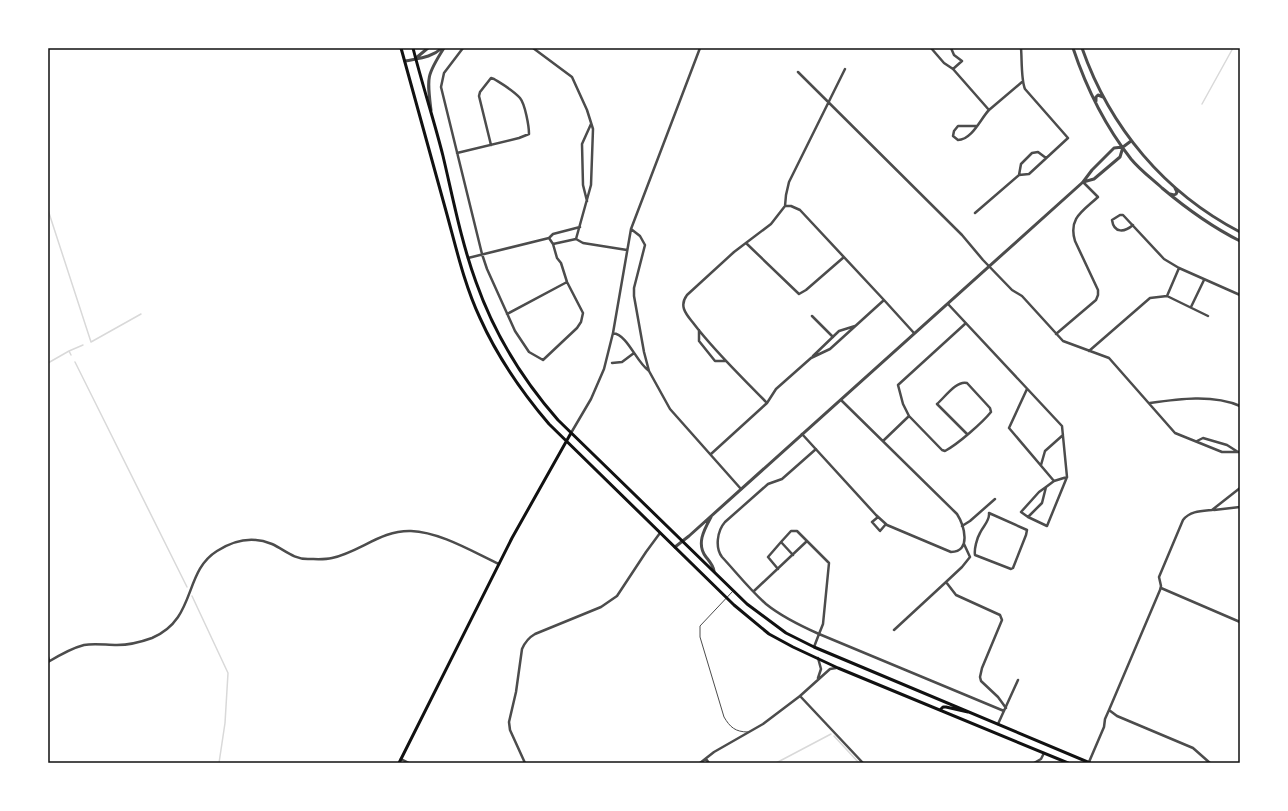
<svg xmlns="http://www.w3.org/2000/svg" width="1288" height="811" font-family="Figtree,sans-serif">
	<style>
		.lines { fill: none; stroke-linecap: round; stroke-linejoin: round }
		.stream { stroke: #d9d9d9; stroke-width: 1.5 }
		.service { stroke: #4c4c4c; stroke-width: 1 }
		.minor { stroke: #4c4c4c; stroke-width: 2.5 }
		.tertiary { stroke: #4c4c4c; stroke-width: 3 }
		.secondary { stroke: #111; stroke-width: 3 }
		.neatline { fill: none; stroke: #111; stroke-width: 1.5 }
	</style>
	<rect width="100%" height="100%" fill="#fff"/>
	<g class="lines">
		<path class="stream" d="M1202,104L1233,48
			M48,210L91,342L141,314
			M69,351L71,355
			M75,362L187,587
			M48,363L69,351L83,345
			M192,596L228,673L225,723L219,763
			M834,736L859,763
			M776,763L831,734"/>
		<path class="service" d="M733,591L700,626V637L724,717C730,727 735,732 748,732"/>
		<path class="minor" d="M463,48L444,73L441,87L482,254L487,269L515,331L529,352L543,360L577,328L581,322L583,313L567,282L561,263L557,258L553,244L549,238
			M533,48L572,77L587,110L593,129L591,185L576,239L583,243L627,250
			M931,48L944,63L953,69L989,110
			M951,48L954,55L962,61L953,69
			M798,72L962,235L983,260L1012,290L1022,296L1063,341L1109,358L1175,433L1222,452H1240
			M977,126H958L954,131L953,136L958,140C972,140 981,118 989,110L1022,82
			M457,153L519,138L529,134C529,126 525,104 520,98C513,90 502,84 494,79L491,78L480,92L479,96L491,145
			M1019,175L1029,174L1068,138L1025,89C1021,80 1022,59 1021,48
			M587,201L583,185L582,144L591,124
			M785,206L786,195L789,182L845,69
			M975,213L1019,175L1021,164L1032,153L1038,152L1046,158
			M1133,225C1125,232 1114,234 1112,220L1120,215H1123L1164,259L1179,268L1240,295
			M631,229L640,236L645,245L634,288V296L644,352L649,371L670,409L741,489
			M746,243L799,294L806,290L844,257
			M553,244L576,239
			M468,258L549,238L553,234L580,227
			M1167,296L1179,268
			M884,300L830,349L811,358L776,389L767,403C742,377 716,353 694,324C691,320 686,315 684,309C682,303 684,299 687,295L734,252L771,224L785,206H791L800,210L884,300L914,333
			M948,304L1062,426L1067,477L1047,526L1028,517L1042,503L1046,487L1054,481L1067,477
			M1191,307L1204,280
			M507,314L567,282
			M812,316L833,337
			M966,323L898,385L903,404L909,416L942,450L945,451C958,444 982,423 991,412L990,408L967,383C957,380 945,397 937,404L967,434
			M699,330V341L715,361H725
			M613,333C628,335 636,362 649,371
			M1056,334L1096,300L1098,295V290L1075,241C1068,218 1083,211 1098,197L1083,182
			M1089,351L1150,298L1167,296L1208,316
			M813,356L839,331L855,326
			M612,363L622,362L634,353
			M1027,389L1009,428L1054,481
			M1150,403C1178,399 1213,394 1240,406
			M571,433L591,399L604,369L613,333L631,229L700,48
			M802,434L876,515L887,525L951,552C972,552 964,525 957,514L841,400
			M883,441L909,416
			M1197,441L1203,438L1227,445L1238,452
			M711,454L767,403
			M1041,465L1045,451L1063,435
			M1212,510L1240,488
			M1214,510L1240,507
			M989,513L1027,530L1026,535L1013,568L1011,569L975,555C974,549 977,538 980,533C983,526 990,521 989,513Z
			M878,517L872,522L880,531L886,524
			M1028,517L1021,512L1039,492L1046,487
			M962,526L970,521L995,499
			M964,544L970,557L962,567L946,582L956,595L1000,615L1002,620L982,668L980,677L981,681L998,697L1006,708
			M793,555L781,542L791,531H797L829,563L823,624L819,634L1004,711
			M778,569L768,557L781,542
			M1161,588L1240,622
			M754,591L807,541
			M894,630L946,582
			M814,647L819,634C801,626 782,617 766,604C750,590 736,572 722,557C715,548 717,531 725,522L768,484L782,479L816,449
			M48,657L49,661
			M818,658L821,669L818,678
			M48,662C58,656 72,648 84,645C94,643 106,645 117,645C129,645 141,642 152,638C197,619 183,572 217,551C234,540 253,536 272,544C285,550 293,559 308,559C315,559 324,560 332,558C360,552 381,530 411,531C440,532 473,552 499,564
			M800,696L863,763
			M1109,710L1117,716L1193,748L1210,763
			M998,724L1018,680
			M401,759L409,763
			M706,759L709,763
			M1089,762L1104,727L1105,719L1109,710L1160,590L1161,586L1159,577L1183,520C1190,511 1201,511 1212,510
			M525,763L510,730L509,722L516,692L522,649C525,642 528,638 535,634L601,607L617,596L646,552L660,533
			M700,763L714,752L763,724L800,696L830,669L836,668
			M1034,763L1041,759L1044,753"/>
		<path class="tertiary" d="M1073,48C1086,87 1106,127 1131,159C1140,170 1151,178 1162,188C1187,209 1212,227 1240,241
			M1082,48C1110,128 1165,193 1240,232
			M416,58L428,48
			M405,61C419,58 431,58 442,48
			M1096,101V97L1098,95L1103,97
			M431,110C427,78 426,76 444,48
			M1083,182L1094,179L1120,157L1123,147L1131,141
			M1170,194L1174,195L1176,194L1177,192L1175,188
			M711,517C704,530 696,544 706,557C710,562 713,565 714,571
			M675,547L689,536L1083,182L1092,170L1114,148L1123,147"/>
		<path class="secondary" d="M401,48C416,102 431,157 446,211C456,247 464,284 480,318C497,356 521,391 549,424L734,605L769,634L793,647L838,668L1068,763
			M413,48C422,84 434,120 443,156C453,198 461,241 476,282C494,333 522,379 558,420L747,604L786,633L814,647L1090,763
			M941,709L943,707H946L968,712
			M399,763L512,538L571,433"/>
	</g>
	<rect width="1288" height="811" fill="none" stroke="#ffffff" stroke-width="98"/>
	<rect x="49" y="49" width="1190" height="713" class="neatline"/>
</svg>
